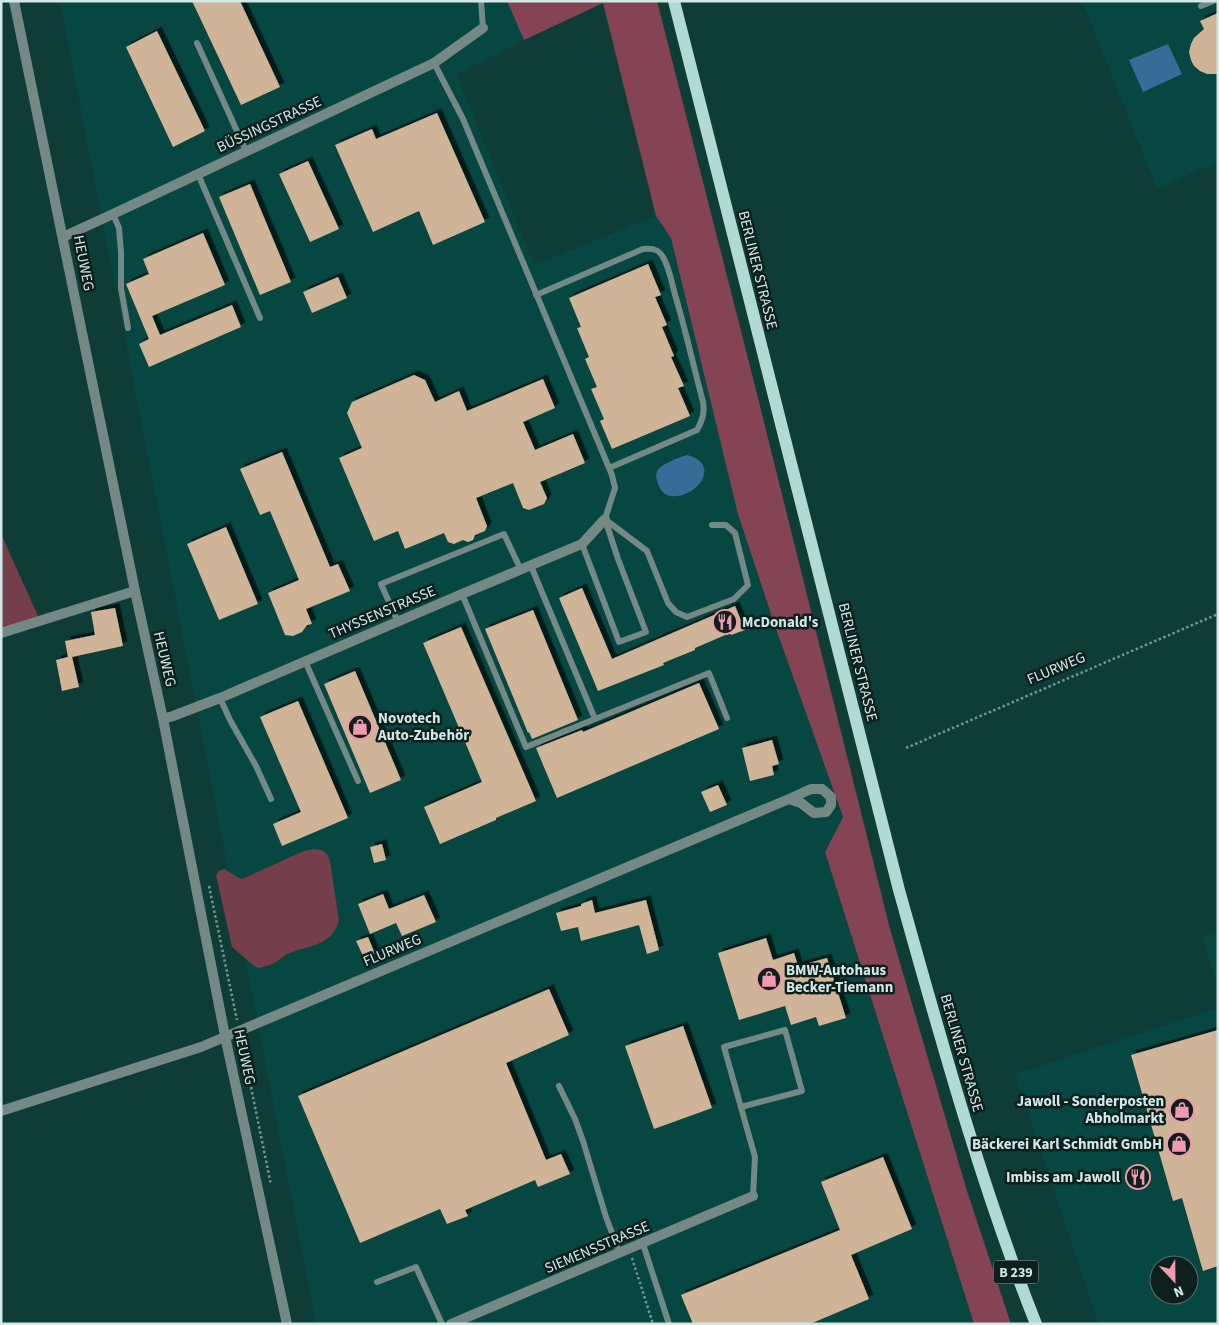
<svg xmlns="http://www.w3.org/2000/svg" width="1219" height="1325" font-family="'Source Sans 3',sans-serif">
	<style>
		.built { fill: #074741; fill-rule: evenodd }
		.green { fill: #753e4b }
		.forest { fill: #854454 }
		.water { fill: #376c98 }
		.building { fill: #d0b498; filter: url(#shadow) }
		.lines { fill: none; stroke-linecap: round; stroke-linejoin: round }
		.path { stroke: #729591; stroke-width: 2.5; stroke-dasharray: 2.5 2.5; stroke-linecap: butt }
		.lane { stroke: #748885; stroke-width: 6 }
		.street { stroke: #748885; stroke-width: 10 }
		.primary { stroke: #b2dad5; stroke-width: 12 }
		.labels { text-anchor: middle; stroke-width: 5; stroke-linejoin: round; paint-order: stroke }
		.shield { fill: #0e201e; stroke: #96aca9; stroke-width: 1 }
		.shield-label { font-size: 14px; font-weight: bold; fill: #d1e8e5 }
		.street-label { font-size: 15px; fill: #d1e8e5; stroke: #0e201e }
		.poi-label { font-size: 15px; font-weight: bold; fill: #d1e8e5; stroke: #0e201e; text-anchor: start }
	</style>
	<defs>
		<filter id="shadow"><feDropShadow dx="4.5" dy="-4.5" stdDeviation="0" flood-color="#0009"/></filter>
	</defs>
	<rect width="100%" height="100%" fill="#0e3d38"/>
	<path class="built" d="M60,1H507L524,40L456,74L534,265L656,216L671,238L775,626L843,817L825,852L974,1324H316Z
		M1082,1H1218V162L1157,188Z
		M1218,931V987L1202,936Z
		M1218,1008V1324H1099L1015,1074ZM1159,1265H1189V1295H1159Z"/>
	<path class="green" d="M1,534L39,618L1,629Z
		M314,849C323,850 327,851 330,861L339,920C333,946 309,945 290,953C284,955 281,959 276,962C271,965 264,967 258,968L253,965L232,947L216,875L219,871L224,869C231,872 235,877 242,879L304,851Z"/>
	<path class="forest" d="M507,1H657L756,390L890,929L967,1191L1011,1324H974L825,852L843,817L775,626L738,514L671,238L656,216L603,3L524,40Z"/>
	<path class="water" d="M1168,44L1182,74L1143,92L1129,60Z
		M687,455C723,464 696,500 670,496C665,495 661,491 659,486C657,482 655,476 657,471C661,464 680,457 687,455Z"/>
	<path class="building" d="M192,1H240L280,87L241,105Z
		M1218,13V74H1207L1200,71L1194,66L1191,60L1189,52L1191,44L1194,38L1204,29L1200,21Z
		M157,31L205,131L173,147L126,47Z
		M437,113L485,222L433,245L419,211L373,232L335,145L372,129L376,139Z
		M308,161L339,229L310,242L279,174Z
		M250,184L291,282L260,295L219,197Z
		M203,233L225,285L152,316L160,335L232,305L241,327L149,367L139,344L149,339L126,284L149,274L143,259Z
		M648,264L661,295L655,297L667,325L662,327L674,356L671,357L684,386L678,388L690,416L612,449L600,421L604,419L591,389L597,387L585,359L589,357L577,328L581,327L569,298Z
		M338,277L347,298L312,313L303,292Z
		M414,375L425,380L435,402L459,391L467,411L543,379L555,408L523,422L535,450L573,434L585,463L540,482L547,498L544,504L529,510L523,508L513,483L476,498L487,526L485,531L475,535L473,540L468,542L463,540L454,544L448,542L444,533L405,549L398,531L374,541L339,458L362,448L347,413L352,402Z
		M282,452L330,567L338,564L350,591L306,609L312,624L307,625L302,632L293,636L285,635L268,593L299,580L270,511L260,515L240,469Z
		M226,527L258,604L219,620L187,544Z
		M582,588L612,659L735,606L745,630L731,635L730,633L695,648V650L663,663L664,665L598,691L559,598Z
		M115,608L123,646L72,657L79,687L62,691L56,660L68,657L65,641L95,635L91,612Z
		M533,610L578,720L532,739L529,732L528,733L485,629Z
		M461,627L536,801L496,818V820L440,844L424,807L482,782L423,643Z
		M355,671L401,780L370,793L324,684Z
		M699,683L719,729L557,798L536,748L582,730L583,732Z
		M298,701L348,818L282,846L273,824L301,812L260,717Z
		M772,740L779,764L772,766L774,775L750,781L742,748Z
		M718,785L727,805L710,812L701,792Z
		M382,844L386,860L374,863L370,847Z
		M383,894L389,909L424,895L436,922L402,936L396,923L370,934L358,904Z
		M592,900L595,913L646,900L659,950L647,954L639,925L581,941L578,927L561,931L556,913L581,906V904Z
		M368,937L375,954L364,958L356,941Z
		M766,938L773,960L794,953L798,966L827,958L846,1018L819,1026L816,1017L791,1025L785,1006L739,1020L718,953Z
		M549,989L569,1035L506,1063L546,1160L561,1154L570,1174L538,1187L535,1180L465,1210L468,1216L447,1224L440,1209L360,1243L298,1096Z
		M683,1026L712,1108L654,1129L625,1046Z
		M1218,1030V1266L1203,1271L1182,1198L1173,1201L1131,1055Z
		M883,1157L912,1229L851,1255L869,1299L810,1324H693L681,1295L840,1230L821,1182Z"/>
	<g class="lines">
		<path class="path" d="M906,748L1218,614
			M209,886L237,1020
			M242,1043L271,1185
			M632,1258L653,1324"/>
		<path class="lane" d="M481,1L483,28
			M1201,6L1213,1
			M197,43L246,151
			M434,63L463,119L612,475L615,488L605,519L618,559L646,632L619,642L582,544
			M198,174L260,318
			M113,214L119,228L121,252V288L128,328
			M536,295L643,249C652,248 659,249 663,257C670,269 672,285 676,298C686,332 694,368 703,402C705,413 702,421 697,430L609,468
			M606,520L647,551L668,603L676,612L687,617L734,599L748,585L735,533L726,525H712
			M462,594L526,747L595,719L531,566
			M398,622L381,584L504,534L521,570
			M305,661L358,781
			M220,698L230,720L256,766L271,799
			M595,719L709,673L727,718
			M559,1086L575,1119L583,1141L606,1217L620,1254
			M741,1107L802,1091L785,1030L724,1047L755,1157L753,1196
			M643,1244L669,1324
			M377,1282L416,1267L442,1324"/>
		<path class="street" d="M14,1L135,591L163,719L225,1036L287,1324
			M63,237L113,214L434,63L483,28
			M1,633L135,591
			M163,719L173,716L220,698L462,594L577,546L582,544L605,519
			M1,1111L201,1047L789,799L801,803L814,813L826,812L831,805V797L822,789H811L789,799
			M451,1324L753,1196"/>
		<path class="primary" d="M674,1L899,890C940,1036 980,1183 1036,1324"/>
	</g>
	<defs>
		<symbol id="restaurant-ring" viewBox="-11 -11 22 22"><circle r="9.5" fill="#0e201e" stroke="#f29aad" stroke-width="1.5"/><path d="M-5-6h1v4h1v-4h1v4h1v-4h1v5L-1.5 .5V6h-2V.5L-5-1ZM5-6V6H3V1.5H1.5Q1.5-4 5-6Z" fill="#f29aad"/></symbol>
		<symbol id="shop-ring" viewBox="-11 -11 22 22"><circle r="9.5" fill="#0e201e" stroke="#f29aad" stroke-width="1.5"/><path d="M-5-2.5h2.3a2.7 3.5 0 0 1 5.4 0H5L5.5 6h-11ZM-1.5-2.5h3a1.5 2.3 0 0 0-3 0Z" fill="#f29aad"/></symbol>
	</defs>
	<g fill-rule="evenodd">
		<use href="#restaurant-ring" x="711" y="608" width="28" height="28"/>
		<use href="#shop-ring" x="346" y="713" width="28" height="28"/>
		<use href="#shop-ring" x="755" y="965" width="28" height="28"/>
		<use href="#shop-ring" x="1168" y="1096" width="28" height="28"/>
		<use href="#shop-ring" x="1165" y="1130" width="28" height="28"/>
		<use href="#restaurant-ring" x="1124" y="1163" width="28" height="28"/>
	</g>
	<g class="labels">
		<rect class="shield" x="993.5" y="1260.5" width="45" height="23" rx="4"/>
		<g class="shield-label">
			<text x="1016" y="1277">B 239</text>
		</g>
		<g class="street-label">
			<text transform="translate(269 124) rotate(-25)" y="5">BÜSSINGSTRASSE</text>
			<text transform="translate(84 263) rotate(79)" y="5">HEUWEG</text>
			<text transform="translate(758 270) rotate(76)" y="5">BERLINER STRASSE</text>
			<text transform="translate(382 612) rotate(-23)" y="5">THYSSENSTRASSE</text>
			<text transform="translate(165 659) rotate(77)" y="5">HEUWEG</text>
			<text transform="translate(858 662) rotate(76)" y="5">BERLINER STRASSE</text>
			<text transform="translate(1056 668) rotate(-23)" y="5">FLURWEG</text>
			<text transform="translate(392 950) rotate(-23)" y="5">FLURWEG</text>
			<text transform="translate(962 1053) rotate(74)" y="5">BERLINER STRASSE</text>
			<text transform="translate(245 1057) rotate(78)" y="5">HEUWEG</text>
			<text transform="translate(597 1247) rotate(-23)" y="5">SIEMENSSTRASSE</text>
		</g>
		<g class="poi-label">
			<text x="742" y="627">McDonald's</text>
			<text x="378" y="723">Novotech<tspan x="378" dy="17">Auto-Zubehör</tspan></text>
			<text x="786" y="975">BMW-Autohaus<tspan x="786" dy="17">Becker-Tiemann</tspan></text>
			<text x="1164" y="1106" text-anchor="end">Jawoll - Sonderposten<tspan x="1164" dy="17">Abholmarkt</tspan></text>
			<text x="1162" y="1149" text-anchor="end">Bäckerei Karl Schmidt GmbH</text>
			<text x="1120" y="1182" text-anchor="end">Imbiss am Jawoll</text>
		</g>
	</g>
	<rect width="1219" height="1325" fill="none" stroke="#d1e8e5" stroke-width="5"/>
	<g transform="translate(1174 1280) rotate(158)"><circle r="24" fill="#0e201e" stroke="#5c706e"/>
	<path d="M0-4L9 19L0 12L-9 19Z" fill="#f29aad"/>
	<text y="-8" font-size="14" font-weight="bold" text-anchor="middle" fill="#d1e8e5">N</text>
	</g>
</svg>
